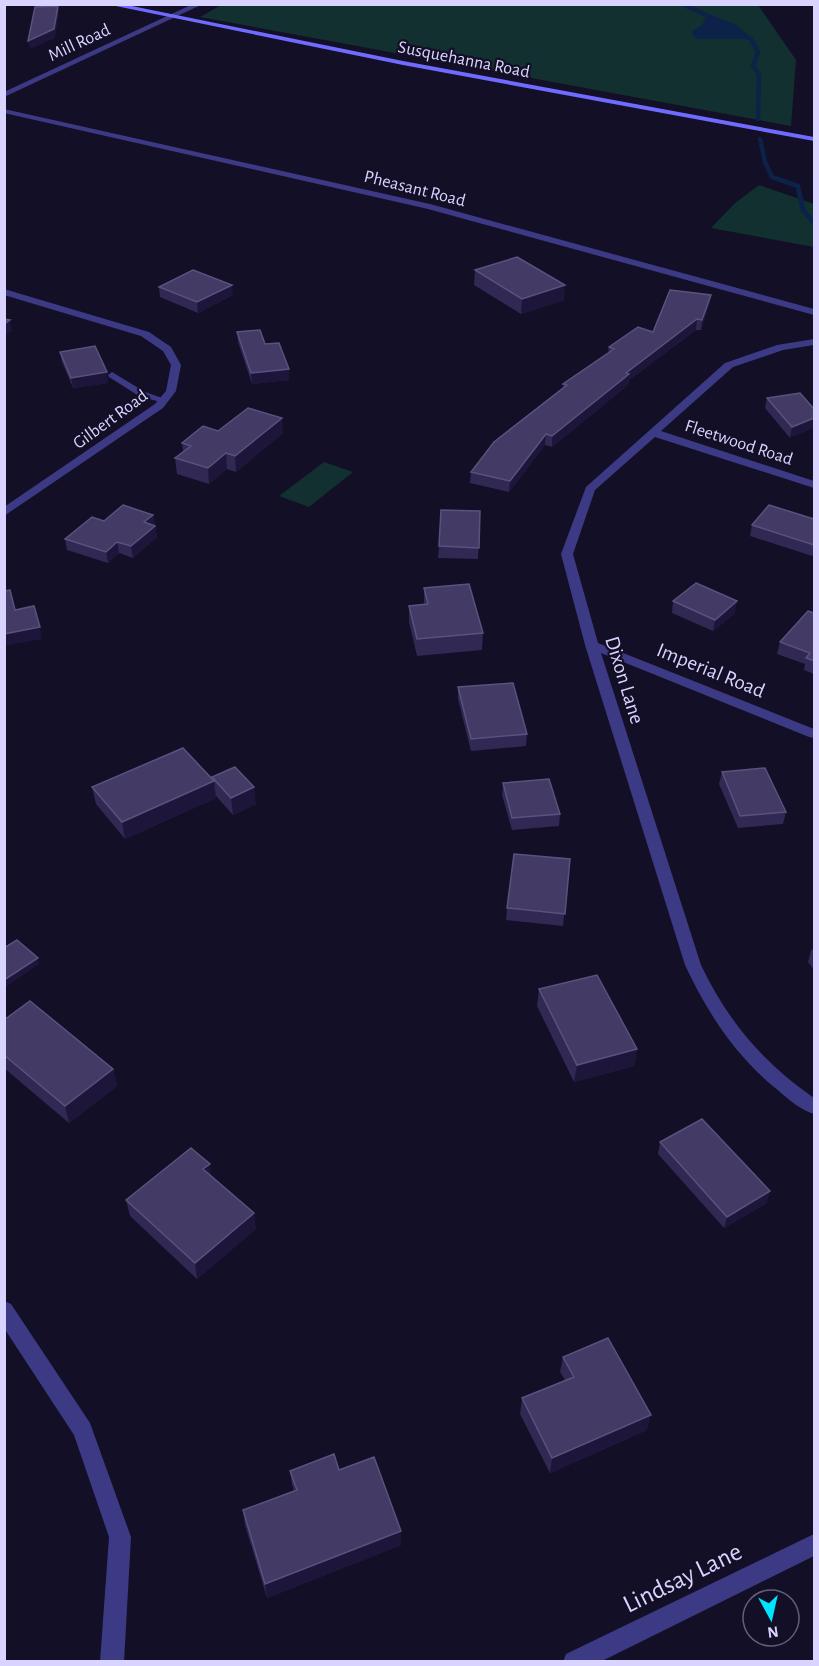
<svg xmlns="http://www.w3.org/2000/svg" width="819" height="1666" font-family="'Alegreya Sans',sans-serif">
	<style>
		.green { fill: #12302f }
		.water { fill: #0c2248 }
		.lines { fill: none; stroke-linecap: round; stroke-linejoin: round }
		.stream-far1 { stroke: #0c2248; stroke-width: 4.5 }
		.stream { stroke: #0c2248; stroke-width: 5 }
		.lane { fill: #3d3a85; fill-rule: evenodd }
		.street { fill: #3d3a85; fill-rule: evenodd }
		.secondary { fill: #6f6bff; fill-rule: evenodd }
		.wall { fill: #312854 }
		.shaded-wall { fill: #1d163a }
		.building { fill: #433a66; stroke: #5a527e; stroke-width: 1.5 }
		.labels { text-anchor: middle; stroke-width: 4.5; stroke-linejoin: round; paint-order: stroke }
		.far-street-label { font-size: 18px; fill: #d9d4ff; stroke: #130f26 }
		.street-label { font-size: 21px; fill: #d9d4ff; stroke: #130f26 }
		.near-street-label { font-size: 26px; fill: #d9d4ff; stroke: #130f26 }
	</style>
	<rect width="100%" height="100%" fill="#130f26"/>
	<path class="green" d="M223,4L758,5L796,60L791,126L200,17Z
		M759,185L814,204V247L711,228L735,203Z
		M324,462L353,472L309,507L279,496Z"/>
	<path class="water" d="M707,15C723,19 741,24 751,39H698L692,35V31L702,25Z"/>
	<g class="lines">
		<path class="stream-far1" d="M682,4L717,20
			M741,34L751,39L758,52L753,66L759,74L758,119
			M760,139L765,162L772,177L798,186L799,193"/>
		<path class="stream" d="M799,191L803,210L814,223"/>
		<path class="lane" d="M112,372L145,392L168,400L164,403L139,396L109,377L108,375Z"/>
		<path class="street" d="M193,4H203L4,97V92Z
			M4,109L430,204L814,309V315L428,209L4,113Z
			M4,289L149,332L171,347L181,365L176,391L163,408L4,516V507L155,404L166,391L171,365L163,351L141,336L4,295Z
			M814,339V345L783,350L733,367L661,431L814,481V488L655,437L595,490L573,554L598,643L814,729V738L809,737L601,653L701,965C727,1020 764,1064 814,1098V1114C801,1110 789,1100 779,1091C736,1057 708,1014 685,965L585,645L561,554L586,487L725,363L777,345Z
			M4,1301L11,1304L90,1423L131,1537L124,1662H100L109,1537L74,1435L4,1328Z
			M814,1534V1556L600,1662H563L566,1654Z"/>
		<path class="secondary" d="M106,4H122L403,61L814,137V141L403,65Z"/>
	</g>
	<path class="wall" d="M475,270L564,300L521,314L474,285Z
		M159,287L233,295L198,313L160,297Z
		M711,295L709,305L701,330H696L629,380L628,385L552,447L545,445L509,492L470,483L471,472L563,389V384L608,353L609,347L653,332Z
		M237,332L265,344L289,369V380L252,384L238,342Z
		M60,352L108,383L73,388L62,362Z
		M800,393L790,438L765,408L767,398Z
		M218,431L283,433L236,472L227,469L209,484L177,474L175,458L183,452L182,443Z
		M480,511L478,559L438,558L439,546Z
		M153,515L157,537L133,558L119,553L108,563L67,550L65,539L104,521Z
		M814,519V553L812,556L750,536L752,525Z
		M424,588L483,633L482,650L417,656L409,622V606L424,605Z
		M673,601L735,613L713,631L672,613Z
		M814,613V674L804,670L805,664L777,654L780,642Z
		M458,687L527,734L526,746L471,751L458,699Z
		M722,772L786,812L783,824L738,828L719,784Z
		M212,777L256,804L233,815L216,796V798L125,839L96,804L92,787L212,779Z
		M503,783L560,814L559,826L512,830L502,795Z
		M570,859L563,926L506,920L507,908Z
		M814,949V970L808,962L811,950Z
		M539,989L637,1049L634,1066L574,1082L537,1006Z
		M4,1020L113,1069L117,1086L69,1123L4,1068Z
		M660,1142L767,1203L724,1228L658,1154Z
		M212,1176L256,1229L197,1279L130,1216L126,1200Z
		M563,1357L647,1430L550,1473L520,1414L522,1398L565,1380L560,1372Z
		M339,1470L401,1545L267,1598L245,1525L243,1510L294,1491L292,1485L290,1471Z"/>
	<path class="shaded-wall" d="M58,6L59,14L55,38L30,49L28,41Z
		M232,285L233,295L198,313L197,302Z
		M565,285L564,300L521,314L522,299Z
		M711,295L709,305L701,330L702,320Z
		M697,319L696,330L629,380L628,385L552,447V436L626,373Z
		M10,320L12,331L4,335V324Z
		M289,369V380L252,384L251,373Z
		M107,372L108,383L73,388L71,378Z
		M282,418L283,433L236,472L235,456Z
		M814,418V428L790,438L792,427Z
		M546,434L545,445L509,492L510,481Z
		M226,453L227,469L209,484L208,468Z
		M153,515L155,526L144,522Z
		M155,526L157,537L133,558L131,546Z
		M117,542L119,553L108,563L106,552Z
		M737,601L735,613L713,631L715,620Z
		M40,627L42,639L4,646V634Z
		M214,781L216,798L125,839L122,822Z
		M254,787L256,804L233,815L231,798Z
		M38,958L39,964L6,987L4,980Z
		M637,1049L634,1066L574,1082L577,1065Z
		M113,1069L117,1086L69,1123L65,1106Z
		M210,1164L212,1181L203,1169Z
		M770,1191L767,1203L724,1228L727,1217Z
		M254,1213L256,1229L197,1279L195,1263Z
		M651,1415L647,1430L550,1473L552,1458Z
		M401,1531V1545L267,1598L265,1584Z"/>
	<path class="building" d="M58,6L54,29L28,41L35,7Z
		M517,257L565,285L522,299L475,270Z
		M193,270L232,285L197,302L159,287Z
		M670,290L711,295L702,320L697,319L626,373L629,374L552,436L546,434L510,481L471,472L494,442L567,385L563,384L614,349L609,347L638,327L653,332Z
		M4,319L10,320L4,324Z
		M260,330L265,344L279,343L289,369L251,373L237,332Z
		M95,346L107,372L71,378L60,352Z
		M800,393L814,409V418L792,427L767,398Z
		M248,408L282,418L235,456L226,453L208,468L175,458L191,446L182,443L203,426L218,431Z
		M123,505L153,515L144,522L155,526L131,546L117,542L106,552L65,539L92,517L104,521Z
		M769,505L814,519V545L752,525Z
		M441,510L480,511L479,548L439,546Z
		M696,583L737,601L715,620L673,601Z
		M469,584L483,633L417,639L409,606L428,604L424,588Z
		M10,590L15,610L34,606L40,627L4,634V591Z
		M808,611L814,613V661L806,658L810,653L780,642Z
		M513,683L527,734L471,739L458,687Z
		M183,748L214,781L122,822L92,787Z
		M235,767L254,787L231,798L212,777Z
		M765,768L786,812L740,816L722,772Z
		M549,779L560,814L512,818L503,783Z
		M514,854L570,859L565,914L507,908Z
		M17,940L38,958L4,980V948Z
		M597,975L637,1049L577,1065L539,989Z
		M30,1001L113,1069L65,1106L4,1055V1020Z
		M702,1119L770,1191L727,1217L660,1142Z
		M191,1148L210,1164L203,1169L254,1213L195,1263L126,1200Z
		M608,1338L651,1415L552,1458L522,1398L574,1377L563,1357Z
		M334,1454L339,1470L374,1457L401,1531L265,1584L243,1510L297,1490L290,1471Z"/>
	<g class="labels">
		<g class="far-street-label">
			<text transform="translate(79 42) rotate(-25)" y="6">Mill Road</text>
			<text transform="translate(464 59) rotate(11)" y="6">Susquehanna Road</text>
			<text transform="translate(415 188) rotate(14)" y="6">Pheasant Road</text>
			<text transform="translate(110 419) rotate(-36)" y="6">Gilbert Road</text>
			<text transform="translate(739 442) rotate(18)" y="6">Fleetwood Road</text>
		</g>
		<g class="street-label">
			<text transform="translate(711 670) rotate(22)" y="7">Imperial Road</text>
			<text transform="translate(625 680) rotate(73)" y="7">Dixon Lane</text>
		</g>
		<g class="near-street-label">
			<text transform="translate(682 1577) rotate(-26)" y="9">Lindsay Lane</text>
		</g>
	</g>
	<rect width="819" height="1666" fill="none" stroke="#d9d4ff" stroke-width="12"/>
	<g transform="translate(771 1618) rotate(172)"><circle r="28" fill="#130f26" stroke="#625e7d" stroke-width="1.5"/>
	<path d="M0-4.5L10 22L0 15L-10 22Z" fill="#00e5ff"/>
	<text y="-9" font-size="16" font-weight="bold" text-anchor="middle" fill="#d9d4ff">N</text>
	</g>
</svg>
